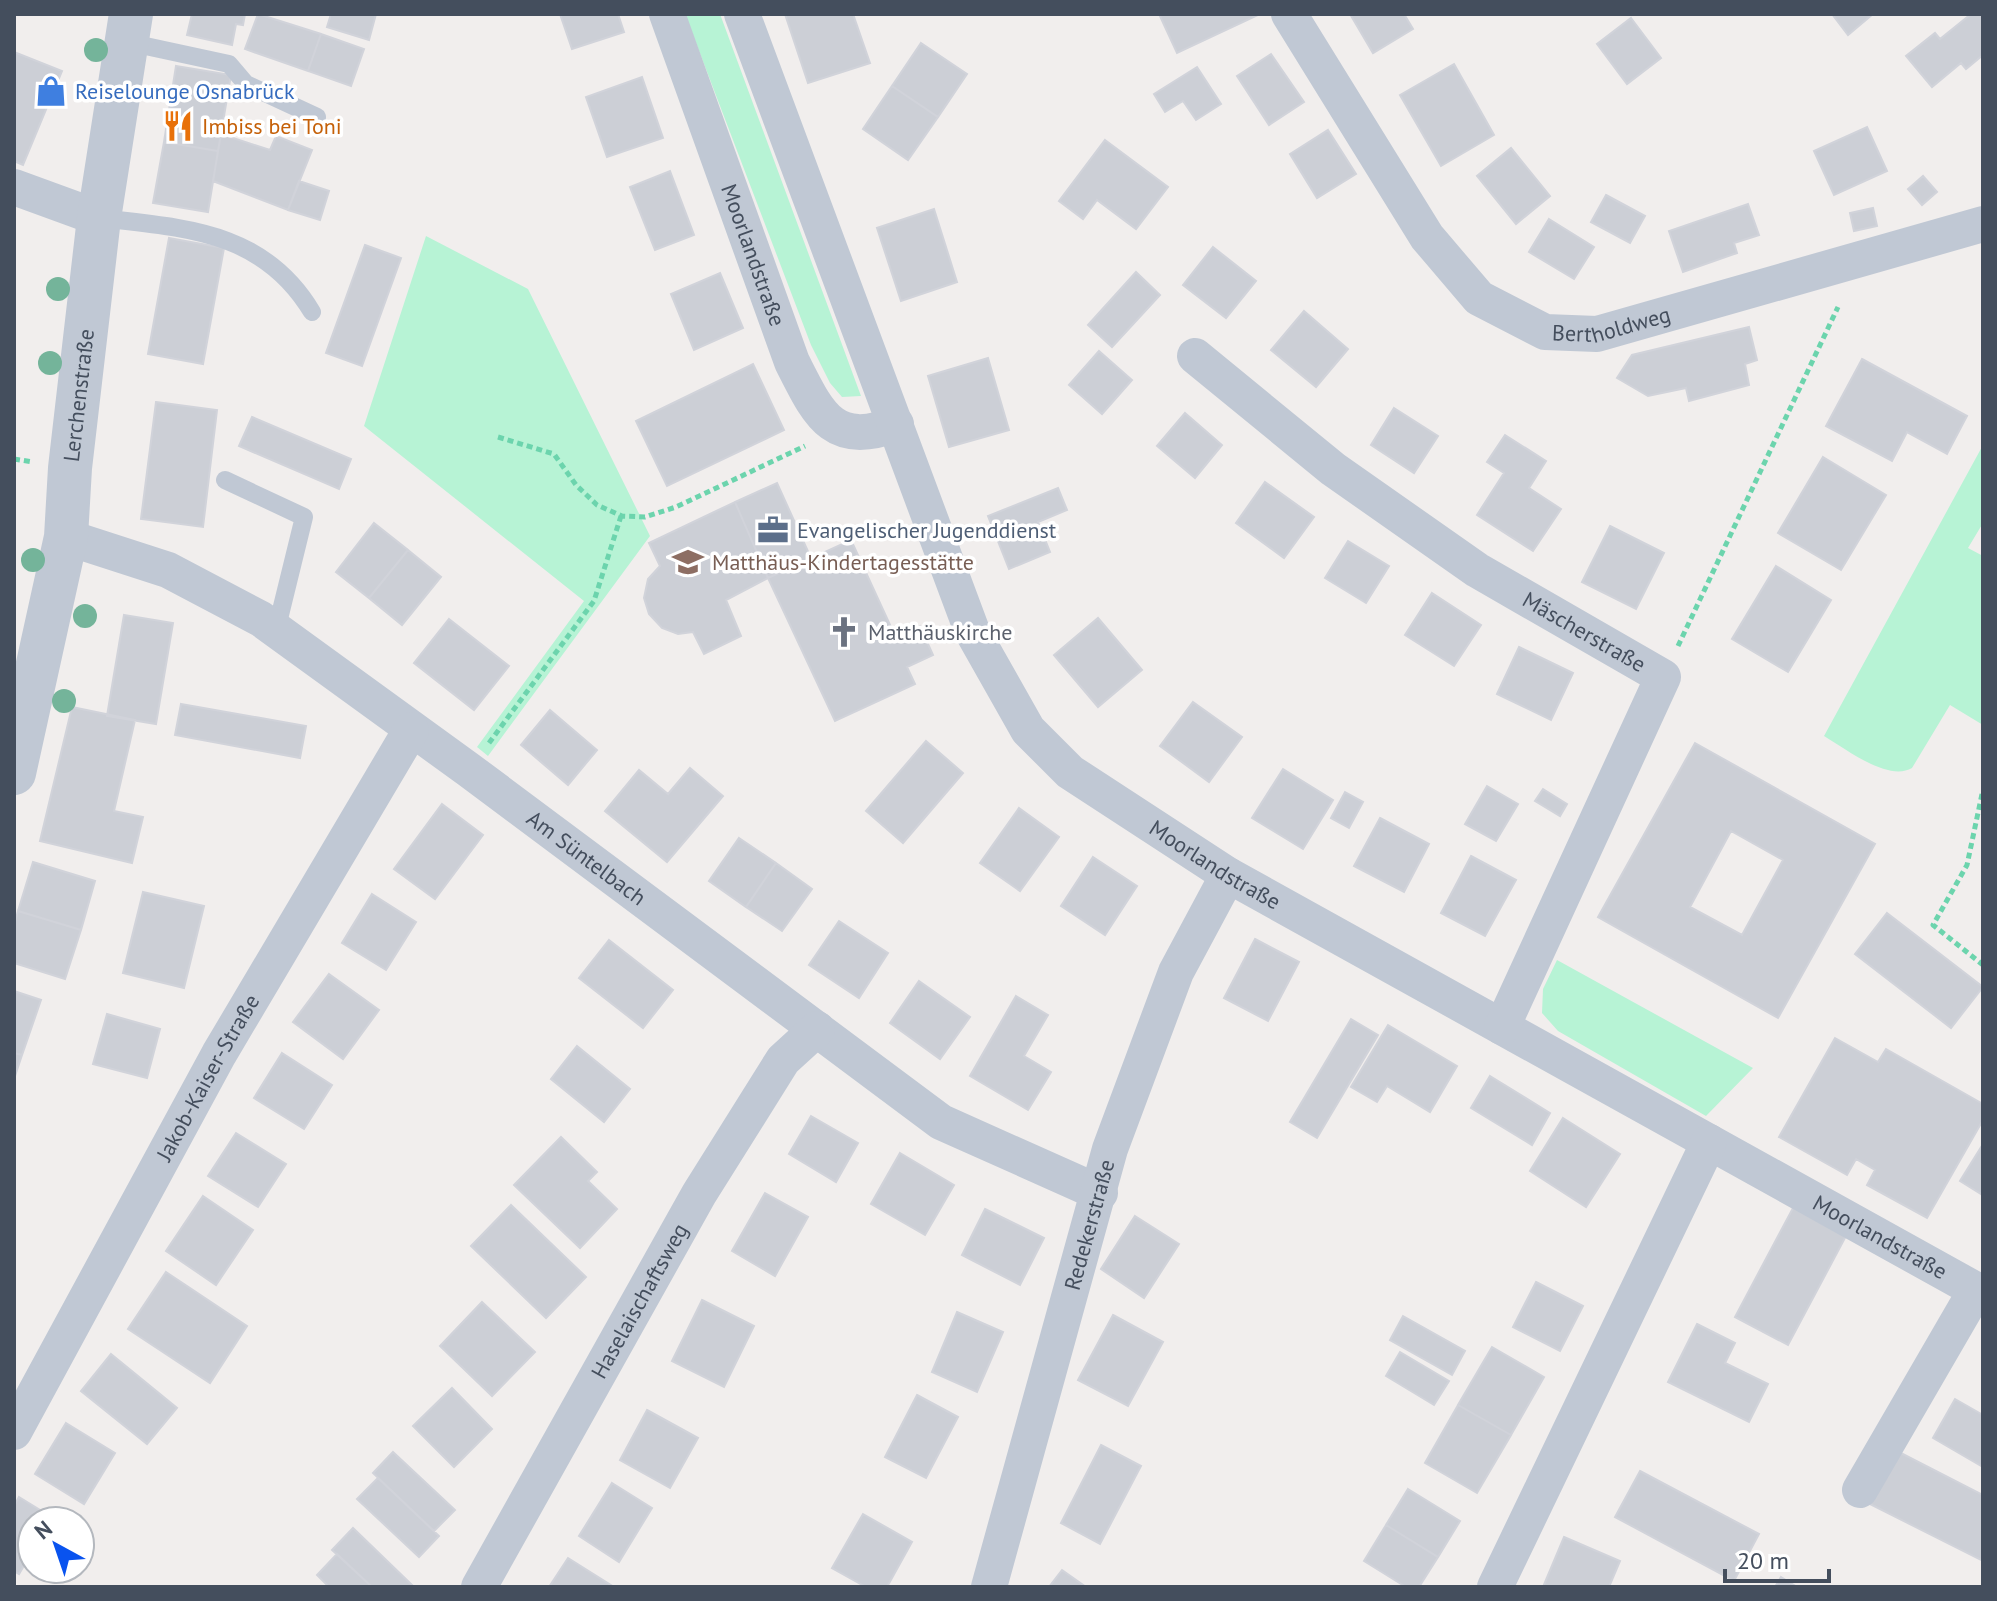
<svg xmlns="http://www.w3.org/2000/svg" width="1997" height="1601" font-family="'PT Sans',sans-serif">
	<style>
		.green { fill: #b7f3d5 }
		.building { fill: #cccfd6; stroke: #d1d3da; stroke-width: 2; fill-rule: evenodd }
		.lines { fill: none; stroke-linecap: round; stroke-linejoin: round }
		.path { stroke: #6cd4ad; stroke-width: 5; stroke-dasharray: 6 4; stroke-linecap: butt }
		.service { stroke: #c0c8d4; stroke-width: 18 }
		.minor { stroke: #c0c8d4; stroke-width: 36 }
		.tertiary { stroke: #c0c8d4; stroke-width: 44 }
		.tree { fill: #74b49a }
		.labels { text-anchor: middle; stroke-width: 7; stroke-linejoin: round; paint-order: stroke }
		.shop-label { font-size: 22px; fill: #366cbe; stroke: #fff; text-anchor: start }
		.food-label { font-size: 22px; fill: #c56008; stroke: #fff; text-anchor: start }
		.street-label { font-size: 22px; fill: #444e5d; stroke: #fff }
		.service-label { font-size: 22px; fill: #4e5e75; stroke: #fff; text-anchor: start }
		.education-label { font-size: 22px; fill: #785e54; stroke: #fff; text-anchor: start }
		.worship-label { font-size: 22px; fill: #5b616d; stroke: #fff; text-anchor: start }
	</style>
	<rect width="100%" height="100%" fill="#f1eeed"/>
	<path class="green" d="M685,14H720L861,396L842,397L830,383L811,345Z
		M426,236L528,289L650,536L488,756L477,747L584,601L364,426Z
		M1983,445V523L1968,548L1983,556V725L1950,705L1912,768C1888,782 1846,749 1824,736Z
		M1557,960L1753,1068L1706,1116L1558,1031L1542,1013L1543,989Z"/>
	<path class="building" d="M192,14H245L243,25L236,24L232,45L187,35Z
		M258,14L321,34L308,71L245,49Z
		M331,14H376L369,40L327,27Z
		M560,14H618L624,32L572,49Z
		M785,14H853L870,63L808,83Z
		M1159,14H1257L1258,15L1177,53Z
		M1350,14H1404L1413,29L1373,53Z
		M1832,14H1873L1848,35Z
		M1971,14H1983V55L1966,69L1961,63L1932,87L1906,56L1935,33L1940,39Z
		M1631,18L1661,58L1627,84L1597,44Z
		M321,34L364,49L351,86L308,71Z
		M921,43L967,74L938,117L892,86Z
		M14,52L62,71L23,165L14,161Z
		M1271,54L1304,102L1269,125L1237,76Z
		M1454,64L1494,135L1441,166L1400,95Z
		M176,66L231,75L218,151L164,142Z
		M1197,67L1221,104L1196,120L1183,101L1165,112L1154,94Z
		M642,77L663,138L607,157L586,97Z
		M892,86L938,117L908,160L863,129Z
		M1867,127L1887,171L1834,195L1814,151Z
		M1328,130L1356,174L1317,198L1290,154Z
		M221,134L270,150L276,136L312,150L288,210L213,181Z
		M1105,140L1168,187L1136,229L1097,200L1083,219L1059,201Z
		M164,142L218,151L208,212L153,203Z
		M1511,148L1550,196L1516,224L1477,176Z
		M670,171L694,235L655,250L630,187Z
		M1923,176L1937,192L1922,205L1908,189Z
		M299,181L329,191L320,220L288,210Z
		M1606,195L1645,216L1630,243L1591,222Z
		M1748,204L1759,235L1734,243L1737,253L1683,272L1669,231Z
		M1873,208L1877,226L1854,231L1850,213Z
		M934,209L957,282L901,301L877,228Z
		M1549,219L1594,247L1574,279L1529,252Z
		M169,238L224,248L203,364L148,354Z
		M365,245L401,258L362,366L326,353Z
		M1213,247L1256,281L1226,318L1183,285Z
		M1136,272L1160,295L1112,347L1088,325Z
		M720,273L743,328L694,350L671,294Z
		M1304,311L1348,349L1316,387L1271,350Z
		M1749,327L1757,360L1745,364L1749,385L1689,401L1686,388L1648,396L1617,378L1632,355Z
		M1099,351L1132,380L1102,414L1069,385Z
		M988,358L1009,430L949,447L928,376Z
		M1862,359L1967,416L1947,454L1907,432L1892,461L1826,426Z
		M753,364L784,430L667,486L636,421Z
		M156,402L217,410L203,527L141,519Z
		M1394,408L1438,436L1414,473L1371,445Z
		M1185,413L1222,445L1195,478L1157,446Z
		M252,417L351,459L339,489L239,446Z
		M1505,435L1546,461L1529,488L1561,509L1533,551L1477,515L1504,473L1487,462Z
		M1823,457L1886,495L1841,570L1778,533Z
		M1265,482L1314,517L1284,558L1236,523Z
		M777,483L811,558L768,578L735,502Z
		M1058,488L1067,510L1038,522L1050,552L1009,569L988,516Z
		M735,502L768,578L726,600L741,636L704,654L693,632L678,634L662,628L649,614L644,598L648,579L660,566L649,543Z
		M374,523L408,550L369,598L336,572Z
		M1610,526L1664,553L1636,609L1582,582Z
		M851,540L896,638L920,626L933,655L907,667L915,684L835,721L768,578Z
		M1348,541L1389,566L1366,603L1325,578Z
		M408,550L441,577L402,625L369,598Z
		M1776,566L1831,600L1788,672L1732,639Z
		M1432,593L1481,625L1454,666L1405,635Z
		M124,615L173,623L156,724L107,716Z
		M1098,618L1142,670L1098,707L1054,655Z
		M449,619L509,666L474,710L414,663Z
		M1519,647L1573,673L1551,720L1497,694Z
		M1193,702L1242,737L1209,782L1160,746Z
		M181,704L306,726L300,758L175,735Z
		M72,707L135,720L114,811L143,817L132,863L40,841Z
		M550,710L597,750L568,785L521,745Z
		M926,741L963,773L903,843L866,811Z
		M1695,743L1875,844L1778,1018L1598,917ZM1731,831L1783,860L1742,935L1690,907Z
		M690,768L723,796L667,862L605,811L639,770L668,794Z
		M1283,769L1333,800L1303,849L1252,818Z
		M1487,786L1518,804L1496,841L1465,824Z
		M1543,789L1567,804L1560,816L1535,801Z
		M1345,792L1363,802L1349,828L1331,818Z
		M442,804L483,835L435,899L394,869Z
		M1019,808L1059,837L1020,891L980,863Z
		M1380,818L1429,844L1404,892L1354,866Z
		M739,838L776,863L746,907L709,881Z
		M1471,856L1516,880L1485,936L1441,913Z
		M1093,857L1137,886L1105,935L1061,906Z
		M33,862L95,881L81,930L18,911Z
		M776,863L812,889L782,931L746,907Z
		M143,892L204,906L184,988L123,973Z
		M372,894L416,922L386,970L342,943Z
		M18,911L81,930L65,979L14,963V926Z
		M1887,913L1983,987L1951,1028L1855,954Z
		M839,921L888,953L859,998L809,965Z
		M1255,939L1299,962L1268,1021L1224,998Z
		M609,940L673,990L643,1028L579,978Z
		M329,974L379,1010L343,1059L293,1022Z
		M919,981L970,1017L940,1059L890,1023Z
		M14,991L41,1000L22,1055L14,1053Z
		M1016,996L1048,1015L1024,1056L1051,1072L1028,1110L970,1076Z
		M107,1014L160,1029L147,1078L93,1064Z
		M1351,1019L1378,1035L1317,1138L1290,1122Z
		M1388,1025L1457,1066L1430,1112L1387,1086L1377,1102L1351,1087Z
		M1835,1038L1878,1062L1886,1049L1983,1104V1120L1927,1218L1867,1185L1875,1170L1856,1159L1847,1175L1779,1137Z
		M577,1046L630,1089L604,1122L551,1079Z
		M14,1053L22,1055L14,1079Z
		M282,1053L332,1085L304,1129L254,1098Z
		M1490,1076L1550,1113L1532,1145L1471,1108Z
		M811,1116L858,1143L836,1182L789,1154Z
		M1563,1118L1620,1154L1586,1207L1530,1171Z
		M236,1133L286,1164L258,1207L208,1176Z
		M561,1137L597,1172L588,1181L617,1209L580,1248L514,1185Z
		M1983,1144V1190L1981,1194L1960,1181Z
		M900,1153L954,1185L925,1235L871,1204Z
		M765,1193L808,1217L775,1276L732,1251Z
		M203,1196L253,1230L216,1285L166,1251Z
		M511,1205L586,1277L546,1318L471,1246Z
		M1793,1208L1846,1236L1788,1345L1735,1317Z
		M985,1209L1044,1238L1020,1285L962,1255Z
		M1135,1216L1179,1244L1144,1298L1101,1269Z
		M166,1272L247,1326L210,1383L128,1329Z
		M1536,1282L1583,1306L1560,1351L1513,1327Z
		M702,1300L754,1326L724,1387L672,1361Z
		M482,1302L535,1352L492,1396L440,1346Z
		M957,1312L1003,1332L977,1392L932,1372Z
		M1113,1315L1163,1342L1128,1406L1078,1380Z
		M1403,1316L1465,1351L1452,1375L1390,1340Z
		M1697,1324L1735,1343L1725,1363L1768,1384L1749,1422L1668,1382Z
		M1492,1347L1544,1377L1511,1435L1458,1405Z
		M1400,1352L1449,1381L1434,1405L1386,1376Z
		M111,1354L177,1408L147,1444L81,1391Z
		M452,1388L492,1429L454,1467L413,1426Z
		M917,1395L958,1417L926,1478L885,1457Z
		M1955,1399L1983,1415V1467L1933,1438Z
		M1458,1405L1511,1435L1477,1493L1425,1463Z
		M647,1410L698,1438L670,1488L620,1460Z
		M66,1423L115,1453L84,1504L35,1474Z
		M1101,1445L1141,1466L1100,1544L1061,1523Z
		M1893,1449L1983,1495V1561L1866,1502Z
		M393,1452L455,1510L434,1531L373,1473Z
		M1640,1471L1759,1534L1734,1581L1615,1517Z
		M378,1478L439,1536L419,1557L357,1499Z
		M612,1483L652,1508L619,1562L579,1536Z
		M1408,1489L1460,1521L1438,1557L1386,1525Z
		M19,1497L58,1521H32V1552L19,1574L14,1571V1506Z
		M863,1514L912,1542L887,1587H866L832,1568Z
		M1386,1525L1438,1557L1419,1587H1406L1364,1561Z
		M353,1528L413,1586V1587H372L332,1550Z
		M1564,1537L1620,1561L1609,1587H1543Z
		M337,1554L372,1587H329L317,1575Z
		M568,1558L614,1587H549Z
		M1062,1570L1086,1587H1049Z
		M1781,1577L1797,1587H1775Z"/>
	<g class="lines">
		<path class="path" d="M498,437L554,454L576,485L597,505L622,516L645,517L676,507L805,446
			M14,459L33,462
			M1678,646L1838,307
			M489,743L594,601L621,516
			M1982,794L1967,865L1933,925L1983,965"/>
		<path class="service" d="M127,42L229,64L246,84L317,117
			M99,218C184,228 263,230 312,312
			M225,480L304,517L276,631"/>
		<g class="minor">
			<path id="s1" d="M667,14L792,362C818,413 832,449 896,424"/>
			<path id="s2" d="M742,14L972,631L1028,730L1070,772L1228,875L1976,1290L1860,1490"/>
			<path id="s3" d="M1289,14L1427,237L1479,298L1545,332L1597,334L1983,224"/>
			<path d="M14,187L99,218"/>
			<path id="s4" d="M1195,356L1333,469L1477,570L1663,677L1502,1027"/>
			<path id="s5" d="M66,537L168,570L261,619L469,770L941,1122L1100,1193"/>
			<path id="s6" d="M14,1432L219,1054L411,730"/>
			<path id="s7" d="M479,1587L699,1194L783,1060L817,1029"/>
			<path id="s8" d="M989,1587L1110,1149L1176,972L1228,875"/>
			<path d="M1495,1587L1709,1142"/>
		</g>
		<path class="tertiary" id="s9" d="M14,773L66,537L70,468L99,218L131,14"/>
	</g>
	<g class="tree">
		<circle cx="96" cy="50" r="12"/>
		<circle cx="58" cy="289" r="12"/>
		<circle cx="50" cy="363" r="12"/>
		<circle cx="33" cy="560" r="12"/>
		<circle cx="85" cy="616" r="12"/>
		<circle cx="64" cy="701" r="12"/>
	</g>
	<defs>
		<symbol id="shop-bare" viewBox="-9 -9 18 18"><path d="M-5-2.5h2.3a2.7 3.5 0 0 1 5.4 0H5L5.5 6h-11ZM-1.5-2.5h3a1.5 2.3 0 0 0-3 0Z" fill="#3f7fe0" stroke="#fff" stroke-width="2.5" paint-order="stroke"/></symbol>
		<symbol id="restaurant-bare" viewBox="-9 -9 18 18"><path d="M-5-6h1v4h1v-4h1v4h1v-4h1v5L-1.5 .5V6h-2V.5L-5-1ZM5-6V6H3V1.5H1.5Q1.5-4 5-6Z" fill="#e8710a" stroke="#fff" stroke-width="2.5" paint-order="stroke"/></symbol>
		<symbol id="office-bare" viewBox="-9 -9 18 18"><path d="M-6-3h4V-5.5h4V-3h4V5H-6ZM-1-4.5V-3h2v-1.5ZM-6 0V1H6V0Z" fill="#5c6f8a" stroke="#fff" stroke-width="2.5" paint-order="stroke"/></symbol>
		<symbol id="school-bare" viewBox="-9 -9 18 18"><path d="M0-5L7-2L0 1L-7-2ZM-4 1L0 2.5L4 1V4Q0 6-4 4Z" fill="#8d6e63" stroke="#fff" stroke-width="2.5" paint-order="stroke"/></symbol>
		<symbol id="church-bare" viewBox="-9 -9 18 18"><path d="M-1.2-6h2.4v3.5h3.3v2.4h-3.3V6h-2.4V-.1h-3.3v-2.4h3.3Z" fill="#6b7280" stroke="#fff" stroke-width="2.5" paint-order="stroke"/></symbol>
	</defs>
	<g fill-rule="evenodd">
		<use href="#shop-bare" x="29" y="69" width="44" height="44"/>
		<use href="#restaurant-bare" x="156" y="104" width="44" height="44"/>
		<use href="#office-bare" x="751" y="508" width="44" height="44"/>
		<use href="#school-bare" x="666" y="540" width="44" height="44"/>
		<use href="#church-bare" x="822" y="610" width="44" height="44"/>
	</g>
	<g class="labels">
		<g class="shop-label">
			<text x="75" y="99">Reiselounge Osnabrück</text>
		</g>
		<g class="food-label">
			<text x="202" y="134">Imbiss bei Toni</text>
		</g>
		<g class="street-label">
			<text dy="8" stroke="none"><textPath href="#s1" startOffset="256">Moorlandstraße</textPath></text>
			<text dy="8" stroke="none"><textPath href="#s3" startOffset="484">Bertholdweg</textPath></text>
			<text dy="8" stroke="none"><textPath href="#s9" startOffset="384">Lerchenstraße</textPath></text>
			<text dy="8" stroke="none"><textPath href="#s4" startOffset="478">Mäscherstraße</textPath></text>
			<text dy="8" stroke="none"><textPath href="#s5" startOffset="616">Am Süntelbach</textPath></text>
			<text dy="8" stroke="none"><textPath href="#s2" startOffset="1004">Moorlandstraße</textPath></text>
			<text dy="8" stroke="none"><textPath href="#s6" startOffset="404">Jakob-Kaiser-Straße</textPath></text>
			<text dy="8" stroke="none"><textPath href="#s8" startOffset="376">Redekerstraße</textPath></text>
			<text dy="8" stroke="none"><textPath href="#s2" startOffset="1766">Moorlandstraße</textPath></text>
			<text dy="8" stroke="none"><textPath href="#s7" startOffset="328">Haselaischaftsweg</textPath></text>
		</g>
		<g class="service-label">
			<text x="797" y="538">Evangelischer Jugenddienst</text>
		</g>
		<g class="education-label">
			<text x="712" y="570">Matthäus-Kindertagesstätte</text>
		</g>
		<g class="worship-label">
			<text x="868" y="640">Matthäuskirche</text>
		</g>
	</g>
	<rect width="1997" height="1601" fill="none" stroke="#444e5d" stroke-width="32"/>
	<g transform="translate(56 1545) rotate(320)"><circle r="38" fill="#ffffff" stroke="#b4b8be" stroke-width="2"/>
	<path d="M0-6L14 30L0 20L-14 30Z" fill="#0953ef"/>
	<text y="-12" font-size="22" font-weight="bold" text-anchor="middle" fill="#444e5d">N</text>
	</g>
	<path d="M1725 1569v12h104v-12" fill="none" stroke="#444e5d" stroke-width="4"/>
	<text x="1737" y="1569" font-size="24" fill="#444e5d" stroke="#ffffff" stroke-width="6" paint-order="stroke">20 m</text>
</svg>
